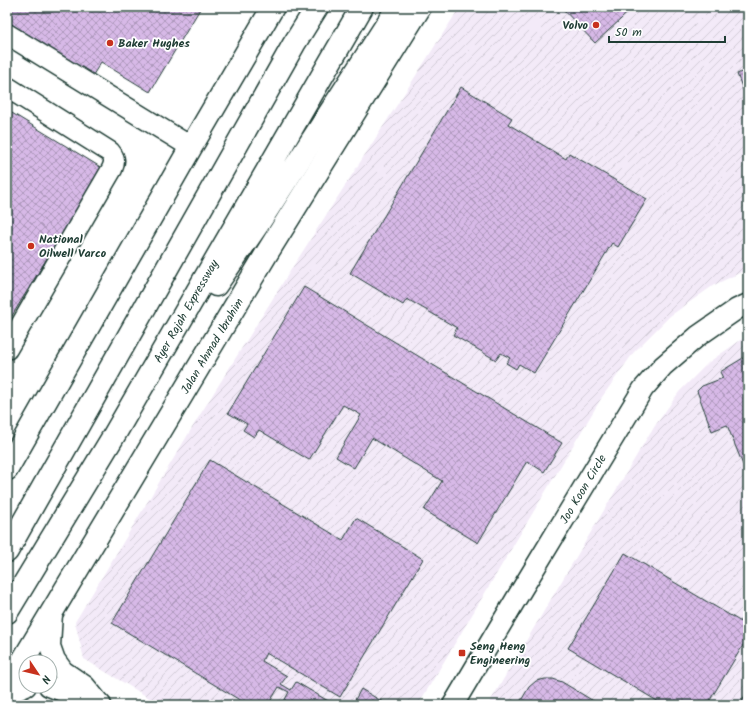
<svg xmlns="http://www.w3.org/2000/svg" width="755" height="712" font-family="Kalam,sans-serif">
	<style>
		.industrial { fill: url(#industrial-furrows) }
		.building { fill: url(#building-cross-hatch); stroke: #1f3d34 }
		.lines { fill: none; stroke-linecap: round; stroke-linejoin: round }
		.minor-casing { stroke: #1f3d34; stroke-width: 23 }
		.major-casing { stroke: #1f3d34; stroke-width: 25 }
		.highway-casing { stroke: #1f3d34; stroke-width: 25 }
		.minor { stroke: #fff; stroke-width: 20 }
		.major { stroke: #fff; stroke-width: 22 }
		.highway { stroke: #fff; stroke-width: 22 }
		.poi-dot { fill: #c8321e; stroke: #fff; stroke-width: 1.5 }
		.labels { text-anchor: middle; stroke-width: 3.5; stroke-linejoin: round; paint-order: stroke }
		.poi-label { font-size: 12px; font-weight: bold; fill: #1f3d34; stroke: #fff; text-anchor: start }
		.street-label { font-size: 12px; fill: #1f3d34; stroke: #fff }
	</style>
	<defs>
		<pattern id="industrial-furrows" width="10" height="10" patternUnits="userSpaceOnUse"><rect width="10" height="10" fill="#f3eaf8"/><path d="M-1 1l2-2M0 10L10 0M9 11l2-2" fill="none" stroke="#d0cad5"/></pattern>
		<pattern id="building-cross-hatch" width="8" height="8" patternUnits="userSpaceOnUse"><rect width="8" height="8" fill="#d7b9e7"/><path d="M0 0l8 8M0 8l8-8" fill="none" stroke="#ae98bc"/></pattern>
	</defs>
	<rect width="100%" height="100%" fill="#fff"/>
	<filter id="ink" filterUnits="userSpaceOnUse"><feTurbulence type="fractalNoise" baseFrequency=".025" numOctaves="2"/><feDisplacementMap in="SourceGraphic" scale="8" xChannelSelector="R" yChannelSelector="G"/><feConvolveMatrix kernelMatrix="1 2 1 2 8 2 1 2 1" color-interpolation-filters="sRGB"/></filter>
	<g filter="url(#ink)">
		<path class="industrial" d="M460,7H748V269L714,285L670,316L634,352L602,397L418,705H161L84,659L75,622L198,418L292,268Z
			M748,335V705H488L650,433L679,392L709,362Z"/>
		<path class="building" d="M7,7H197L200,9L150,92L101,62L93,75L7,23Z
			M561,7H634L595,43Z
			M748,69V103L737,74Z
			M461,87L512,118L508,124L566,159L569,153L647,199L618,247L612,243L534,373L519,364L516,369L506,363L510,358L501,353L496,360L453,335L457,328L407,299L403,305L350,273Z
			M7,110L102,168L7,324Z
			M304,287L562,443L544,472L527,461L478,543L424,510L442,481L372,438L354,468L336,457L361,415L343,405L309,460L259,430L254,437L243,430L247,424L228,413Z
			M748,355V463L743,465L727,425L712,431L697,391L702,386L723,378L720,372Z
			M210,460L343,540L356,518L423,559L340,697L266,653L262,661L287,676L281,684L291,690L296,682L335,705H282L289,692L279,687L268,705H248L112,623Z
			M625,553L748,626V637L707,705H664L568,648Z
			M545,679H553L562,682L600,705H509L512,700L519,704L529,687L536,681Z
			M361,689L388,705H345L347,702L352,705Z
			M748,691V705H740Z"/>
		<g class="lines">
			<defs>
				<path id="minor" d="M7,34L191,147
					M7,87L110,152C115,158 115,162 112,169L7,349
					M52,613L50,646L55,660L63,671L85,686L99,703
					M49,686L62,691L78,700L99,703L101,705
					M7,697L12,692L26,686
					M453,705L519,594L643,389L663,366L698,336L737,309L748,304"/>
				<path id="major" d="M7,469L191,147L273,7
					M7,687L267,253L420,7"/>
				<path id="highway" d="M216,285L258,224L398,7
					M7,551L294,44L317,7
					M7,612L113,437L362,7"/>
			</defs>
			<use href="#minor" class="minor-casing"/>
			<use href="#major" class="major-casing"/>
			<use href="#highway" class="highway-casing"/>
			<use href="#minor" class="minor"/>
			<use href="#major" class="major"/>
			<use href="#highway" class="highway"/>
		</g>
	</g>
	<g class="poi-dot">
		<circle cx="596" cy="25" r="4"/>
		<circle cx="110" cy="43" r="4"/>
		<circle cx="31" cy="246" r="4"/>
		<rect x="458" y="649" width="8" height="8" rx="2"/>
	</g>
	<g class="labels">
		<g class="poi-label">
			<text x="588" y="29" text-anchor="end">Volvo</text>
			<text x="118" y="47">Baker Hughes</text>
			<text x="39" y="243">National<tspan x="39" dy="14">Oilwell Varco</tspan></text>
			<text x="470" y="650">Seng Heng<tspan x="470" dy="14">Engineering</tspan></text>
		</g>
		<g class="street-label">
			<text transform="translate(186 311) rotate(-60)" y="4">Ayer Rajah Expressway</text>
			<text transform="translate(212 346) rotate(-59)" y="4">Jalan Ahmad Ibrahim</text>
			<text transform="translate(583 489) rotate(-59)" y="4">Joo Koon Circle</text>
		</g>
	</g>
	<rect width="755" height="712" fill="none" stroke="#fff" stroke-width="24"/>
	<rect x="12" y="12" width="731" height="688" fill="none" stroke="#1f3d34" stroke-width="1.5" filter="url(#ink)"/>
	<g transform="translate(38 674) rotate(125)"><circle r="19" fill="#ffffff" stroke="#a5b1ae"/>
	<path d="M0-3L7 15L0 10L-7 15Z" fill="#c8321e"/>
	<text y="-6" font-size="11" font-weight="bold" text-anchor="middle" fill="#1f3d34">N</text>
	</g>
	<path d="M609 36v6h116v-6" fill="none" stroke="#1f3d34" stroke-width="2"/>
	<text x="615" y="36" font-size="12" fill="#1f3d34" stroke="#ffffff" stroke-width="3" paint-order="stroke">50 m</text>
</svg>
